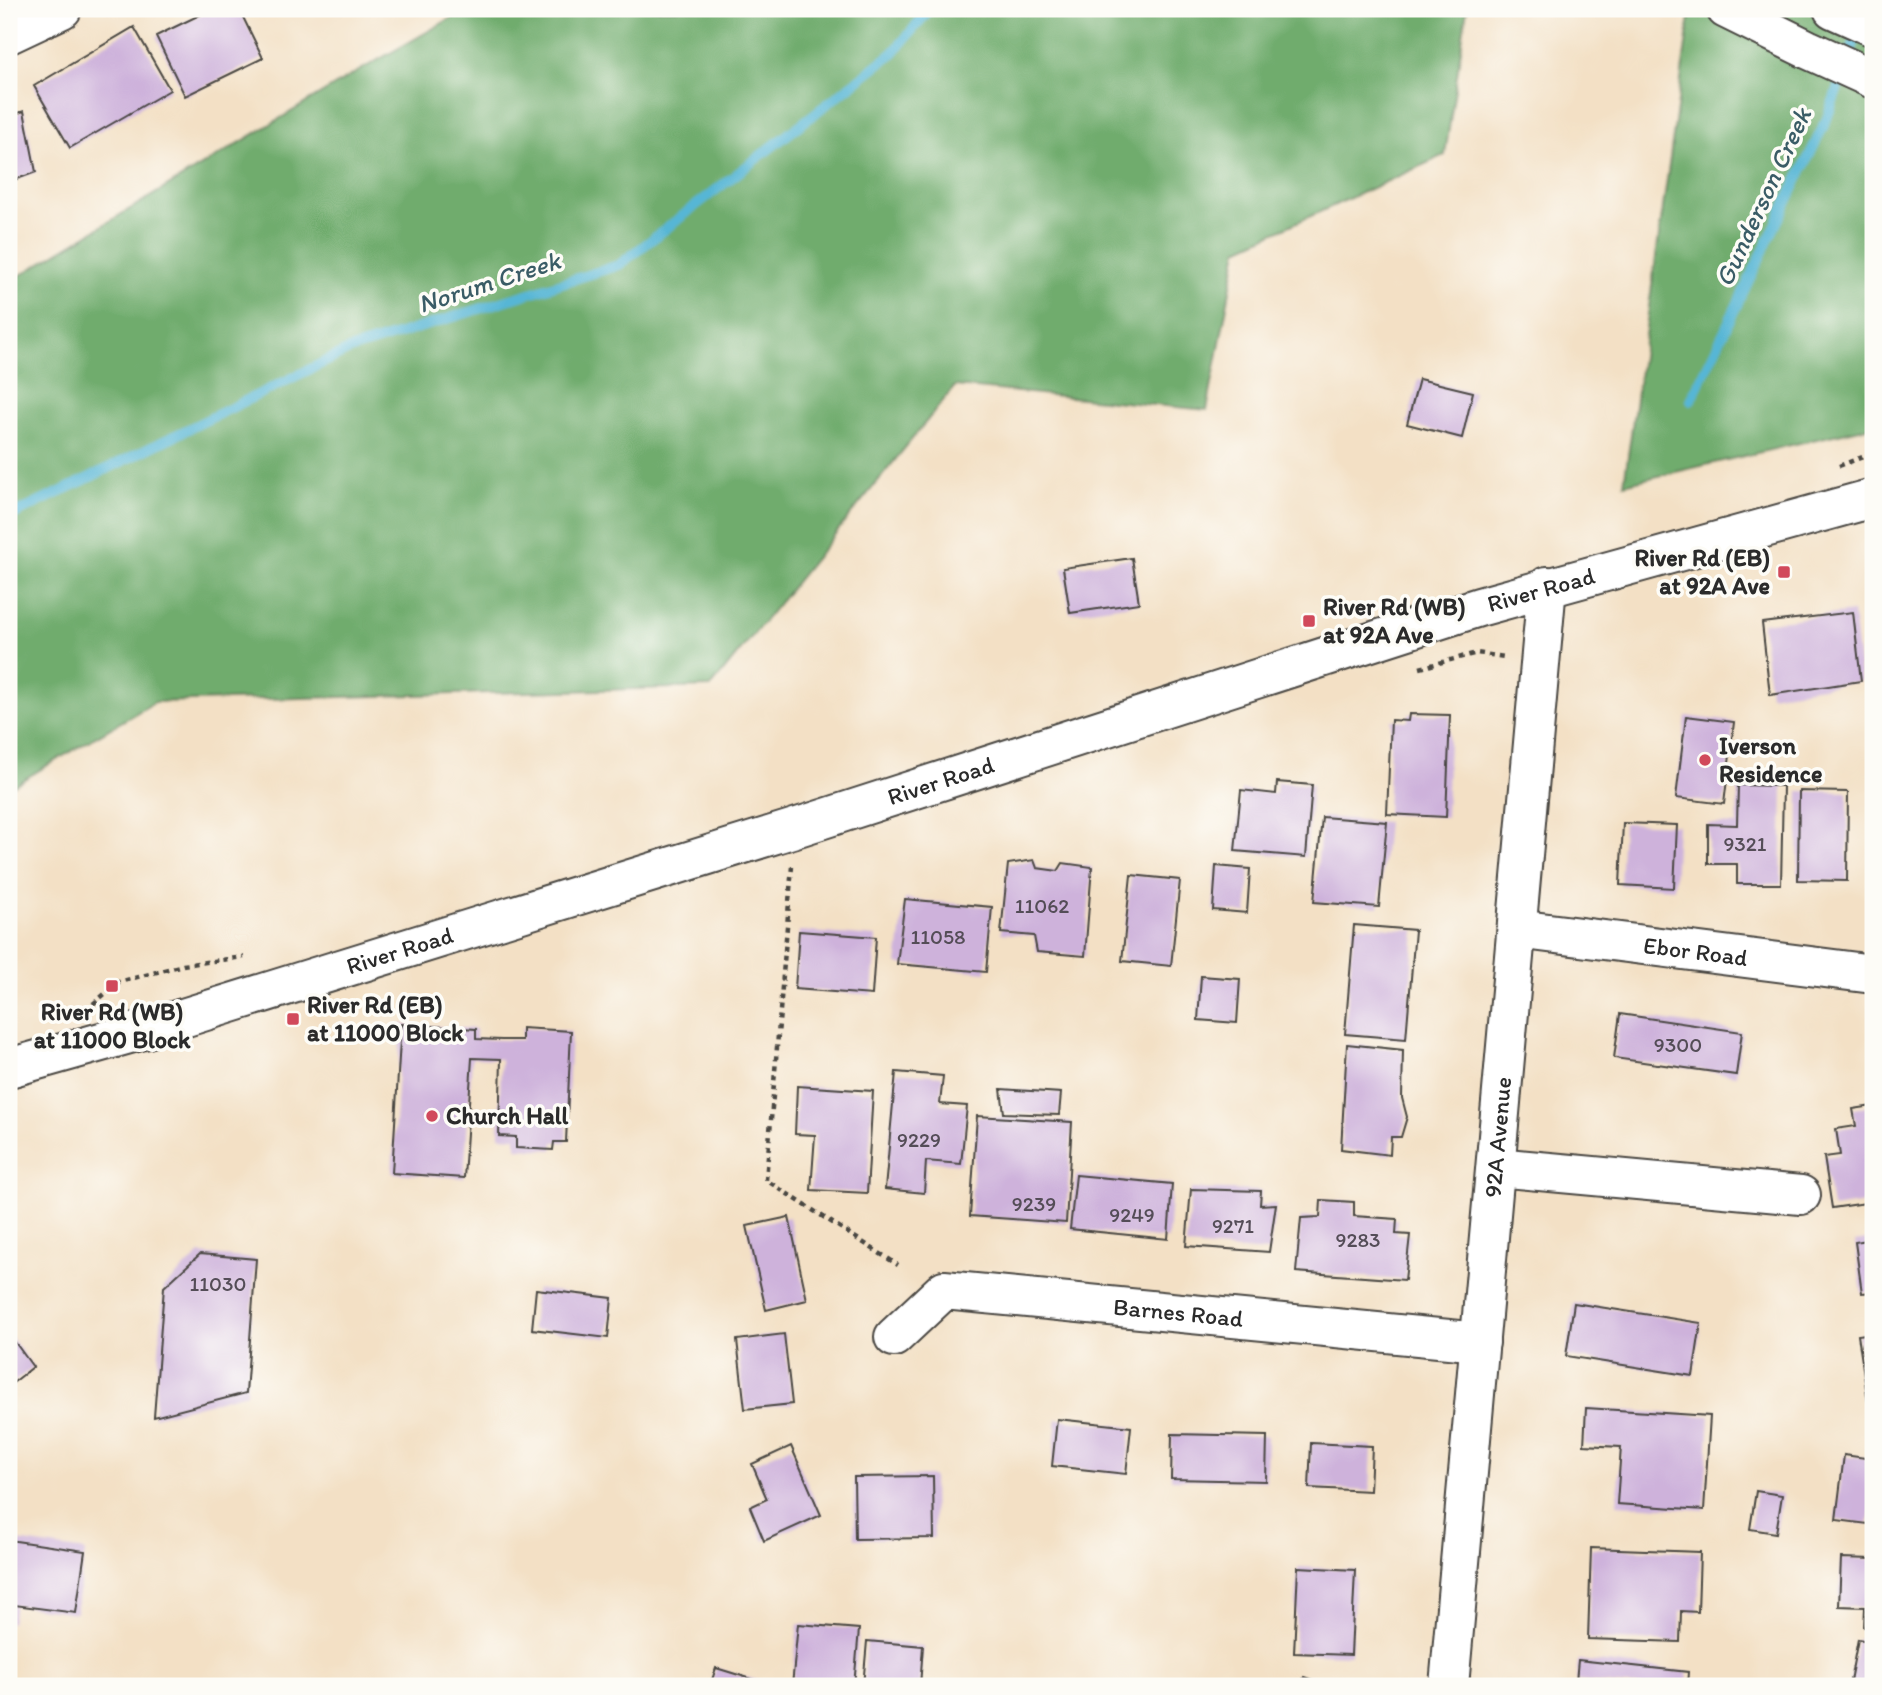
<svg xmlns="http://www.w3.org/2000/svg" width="1882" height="1695" font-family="Itim,sans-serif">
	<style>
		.forest { fill: #70ac6d; stroke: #4e6c4c; stroke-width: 2 }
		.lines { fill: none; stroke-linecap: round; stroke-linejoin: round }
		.stream { stroke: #57b6d5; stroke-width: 10 }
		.building { fill: #ceb2db }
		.minor-casing { stroke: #494642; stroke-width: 42 }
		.highway-casing { stroke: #494642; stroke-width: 42 }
		.path { stroke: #494642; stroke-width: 4.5; stroke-dasharray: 5 5; stroke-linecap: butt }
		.minor { stroke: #fff; stroke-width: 38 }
		.highway { stroke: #fff; stroke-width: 38 }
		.poi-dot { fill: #d1495b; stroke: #fdfcf7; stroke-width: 2.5 }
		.labels { text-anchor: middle; stroke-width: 7; stroke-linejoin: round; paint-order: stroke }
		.number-label { font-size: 21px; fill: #544d57 }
		.poi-label { font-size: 24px; font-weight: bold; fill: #2b2b2b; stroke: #fdfcf7; text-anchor: start }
		.street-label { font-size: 24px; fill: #2b2b2b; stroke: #fdfcf7 }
		.water-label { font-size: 26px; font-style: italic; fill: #3a5c66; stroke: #fdfcf7 }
	</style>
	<rect width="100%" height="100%" fill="#fdfcf7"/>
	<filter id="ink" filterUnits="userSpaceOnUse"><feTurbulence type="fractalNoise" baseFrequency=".0143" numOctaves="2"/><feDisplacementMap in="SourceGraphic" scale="14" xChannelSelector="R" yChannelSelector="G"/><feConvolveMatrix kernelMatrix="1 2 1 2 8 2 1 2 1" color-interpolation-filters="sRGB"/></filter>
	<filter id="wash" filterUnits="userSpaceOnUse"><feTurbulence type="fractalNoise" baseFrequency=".00686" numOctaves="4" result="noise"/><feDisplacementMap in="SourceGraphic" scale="28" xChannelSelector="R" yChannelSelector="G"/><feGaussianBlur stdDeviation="1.57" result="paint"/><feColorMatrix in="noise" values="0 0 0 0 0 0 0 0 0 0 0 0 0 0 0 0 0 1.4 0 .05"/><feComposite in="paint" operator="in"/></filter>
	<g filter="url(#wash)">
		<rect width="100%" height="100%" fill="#f3e0c5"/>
		<path class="forest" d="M467,9H1467L1445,155L1238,249L1207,410L955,386L711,687L155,702L9,788V282L357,72Z
			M1691,9H1873V426L1624,484Z"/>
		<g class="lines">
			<path class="stream" d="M1691,400L1826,121L1859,29
				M9,517L349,350L619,265L893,53L930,9"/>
		</g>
		<g id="blocks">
			<path class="building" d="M212,9H239L263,58L185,96L156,36Z
				M134,27L170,90L70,148L34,86Z
				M24,111L36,172L9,182V116Z
				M1419,379L1473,392L1462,438L1407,424Z
				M1132,558L1139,603L1070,613L1063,568Z
				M1853,612L1861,681L1770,695L1762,623Z
				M1409,714L1450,715L1446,817L1387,814L1391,720L1408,721Z
				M1686,716L1734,722L1724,804L1676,798Z
				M1277,782L1312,785L1306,857L1235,851L1241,790L1276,794Z
				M1738,785L1783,786L1781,884H1737V864H1708V824L1737,825Z
				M1799,791L1848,792L1847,881L1798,880Z
				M1322,817L1387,822L1379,907L1314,902Z
				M1623,823L1677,825L1674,888L1620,885Z
				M1034,860L1037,868L1058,871L1063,863L1092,867L1085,956L1037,952L1034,936L1001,933L1008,864Z
				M1216,866L1250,869L1247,913L1213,910Z
				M1131,875L1180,880L1171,966L1122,961Z
				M905,899L992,907L986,972L897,964Z
				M1354,925L1415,930L1406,1039L1345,1034Z
				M799,931L876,937L872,995L795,989Z
				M1201,976L1240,979L1237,1023L1198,1020Z
				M1620,1014L1742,1032L1736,1075L1614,1058Z
				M401,1024L476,1029V1039L502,1040H522V1028L571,1031L566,1142H554L553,1150L516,1148V1137L499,1136L501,1059L472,1058L464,1178L392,1173Z
				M1347,1044L1403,1050L1402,1098L1407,1117L1401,1137H1391L1390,1155L1341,1149Z
				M896,1072L943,1076L940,1104L967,1106L961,1164L926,1161L924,1193L885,1189Z
				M797,1086L873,1091L867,1193L811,1190L815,1135L795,1134Z
				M1001,1089L1061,1093L1059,1115L1004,1113Z
				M1873,1106V1202L1832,1208L1824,1157L1840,1155L1836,1129L1856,1126L1853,1109Z
				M977,1116L1072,1122L1066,1223L970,1216Z
				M1076,1175L1172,1184L1168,1239L1070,1229Z
				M1191,1189L1261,1191L1260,1205L1276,1204L1269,1252L1186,1246Z
				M1321,1200L1354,1202V1216L1397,1219L1396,1234L1410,1235L1405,1280L1296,1272L1301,1218L1320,1217Z
				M789,1217L807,1300L766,1310L747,1226Z
				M1873,1239V1292L1862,1293L1855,1242Z
				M200,1254L256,1259L246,1393L154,1417L164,1287Z
				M536,1289L612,1298L608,1338L532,1329Z
				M1574,1303L1701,1323L1693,1376L1566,1356Z
				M1873,1333V1409H1869L1858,1335Z
				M9,1334L33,1367L9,1386Z
				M784,1334L792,1404L745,1409L737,1340Z
				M1586,1408L1710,1416L1704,1510L1617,1504L1621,1447L1584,1445Z
				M1057,1419L1131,1427L1126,1474L1052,1466Z
				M1172,1434L1267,1436L1266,1481L1171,1479Z
				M1311,1443L1372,1446L1370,1491L1309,1488Z
				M791,1446L821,1515L764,1541L750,1507L767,1499L752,1464Z
				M1844,1455L1873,1459V1499L1868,1524L1836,1520Z
				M933,1476L934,1538L855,1539L854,1477Z
				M1756,1491L1782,1495L1776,1533L1750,1529Z
				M9,1540L85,1551L76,1613L15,1605L12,1623L9,1622Z
				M1591,1548L1700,1552L1698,1612L1681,1611L1680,1642L1588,1639Z
				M1841,1558L1873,1559V1628L1864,1627L1865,1607L1839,1606Z
				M1298,1567L1355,1570L1351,1655L1294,1653Z
				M798,1624L859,1629L854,1686H792Z
				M1858,1639L1873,1642V1686H1849Z
				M867,1641L923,1646L920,1686H863Z
				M1578,1660L1688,1672L1687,1686H1624L1576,1681Z
				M716,1668L775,1686H710Z
				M1304,1677L1330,1686H1301Z"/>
		</g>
	</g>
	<g filter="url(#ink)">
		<use href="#blocks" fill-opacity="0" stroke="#494642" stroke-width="2"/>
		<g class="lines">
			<defs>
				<g id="minor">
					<path d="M9,34L62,9"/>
					<path id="s1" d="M1517,929L1873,974"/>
					<path id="s2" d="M9,1068L154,1027L795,828L1479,607L1873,498"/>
					<path d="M1496,1167L1801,1195"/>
					<path id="s3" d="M894,1337L944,1290L1480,1342"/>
					<path id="s4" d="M1449,1686L1547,586"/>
				</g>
				<path id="highway" d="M1726,9L1807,49L1873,79
					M1833,9L1873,27"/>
			</defs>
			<use href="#minor" class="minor-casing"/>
			<use href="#highway" class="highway-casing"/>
			<path class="path" d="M1839,466L1873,453
				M1420,668L1477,653L1504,657
				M792,866L766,1180L898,1265
				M93,1004L119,982L183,965L244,957"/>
			<use href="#minor" class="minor"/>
			<use href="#highway" class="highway"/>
		</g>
	</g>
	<g class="poi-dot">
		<rect x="1777" y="565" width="14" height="14" rx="3.5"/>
		<rect x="1302" y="614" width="14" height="14" rx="3.5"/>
		<circle cx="1705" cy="760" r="7"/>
		<rect x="105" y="979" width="14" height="14" rx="3.5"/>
		<rect x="286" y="1012" width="14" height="14" rx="3.5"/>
		<circle cx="432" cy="1116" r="7"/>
	</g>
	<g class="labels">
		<g class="number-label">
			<text x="1745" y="851">9321</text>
			<text x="1042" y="913">11062</text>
			<text x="938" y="944">11058</text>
			<text x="1678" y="1052">9300</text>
			<text x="919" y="1147">9229</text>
			<text x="1034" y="1211">9239</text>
			<text x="1132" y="1222">9249</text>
			<text x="1233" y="1233">9271</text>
			<text x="1358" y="1247">9283</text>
			<text x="218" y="1291">11030</text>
		</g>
		<g class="poi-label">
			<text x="1770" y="566" text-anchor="end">River Rd (EB)<tspan x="1770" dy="28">at 92A Ave</tspan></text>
			<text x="1323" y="615">River Rd (WB)<tspan x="1323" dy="28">at 92A Ave</tspan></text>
			<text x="1719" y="754">Iverson<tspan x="1719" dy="28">Residence</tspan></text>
			<text x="307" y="1013">River Rd (EB)<tspan x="307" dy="28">at 11000 Block</tspan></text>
			<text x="112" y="1020" text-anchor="middle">River Rd (WB)<tspan x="112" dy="28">at 11000 Block</tspan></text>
			<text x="446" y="1124">Church Hall</text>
		</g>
		<g class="street-label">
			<text dy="8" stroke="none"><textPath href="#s2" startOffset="1605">River Road</textPath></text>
			<text dy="8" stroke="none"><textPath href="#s2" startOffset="975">River Road</textPath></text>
			<text dy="8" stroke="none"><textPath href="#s2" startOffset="408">River Road</textPath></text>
			<text dy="8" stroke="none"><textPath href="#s1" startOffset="180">Ebor Road</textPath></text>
			<text dy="8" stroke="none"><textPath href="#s4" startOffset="551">92A Avenue</textPath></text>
			<text dy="8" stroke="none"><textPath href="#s3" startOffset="304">Barnes Road</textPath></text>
		</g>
		<g class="water-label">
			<text transform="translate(1763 197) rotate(-65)" y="9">Gunderson Creek</text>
			<text transform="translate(489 282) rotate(-18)" y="9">Norum Creek</text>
		</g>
	</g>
	<rect width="1882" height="1695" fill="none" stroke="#fdfcf7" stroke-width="35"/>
</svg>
